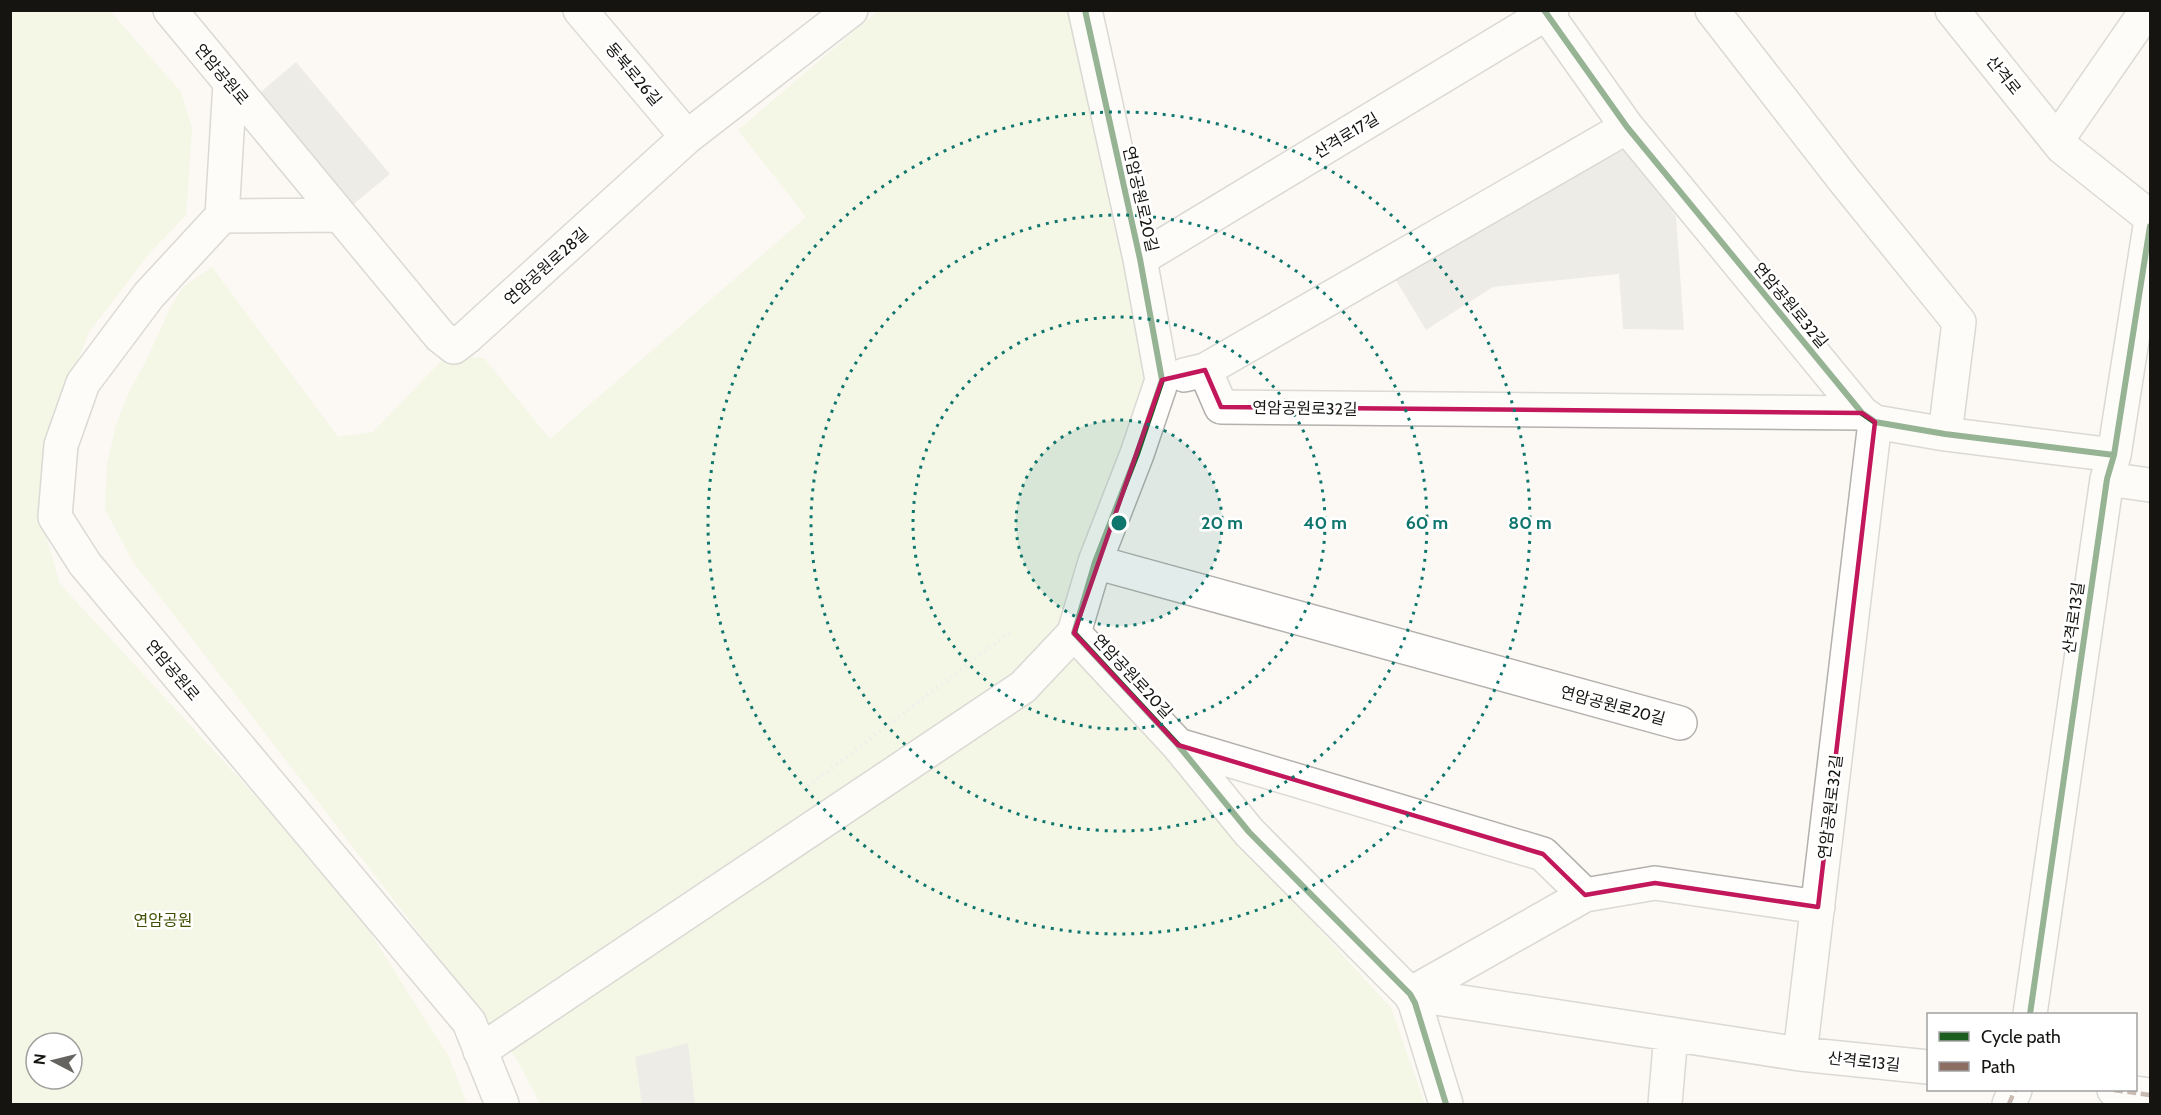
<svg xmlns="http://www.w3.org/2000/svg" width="2161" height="1115" font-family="Cabin,'Noto Sans KR',sans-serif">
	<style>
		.green { fill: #eaf1d5; fill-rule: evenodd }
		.building { fill: #dedcd8 }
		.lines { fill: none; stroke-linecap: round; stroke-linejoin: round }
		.minor-casing { stroke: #b3b1ad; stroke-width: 36 }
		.path { stroke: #e2e2e0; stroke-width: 4; stroke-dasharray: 1.5 4.5; stroke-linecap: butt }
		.minor { stroke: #fffefd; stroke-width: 33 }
		.quiet { stroke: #8d6e63; stroke-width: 4.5; stroke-dasharray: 9 4.5; stroke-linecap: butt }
		.cycleway-casing { stroke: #fff; stroke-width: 10 }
		.cycleway { stroke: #1b5e20; stroke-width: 6 }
		.marked { fill: none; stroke: #c2185b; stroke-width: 4.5; stroke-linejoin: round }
		.ring { fill: none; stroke: #0f766e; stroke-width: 3; stroke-dasharray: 3 6 }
		.labels { text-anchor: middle; stroke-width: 5; stroke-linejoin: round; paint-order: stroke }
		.street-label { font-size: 16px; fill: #151411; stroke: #fff }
		.park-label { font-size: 16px; fill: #405000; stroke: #fff }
		.centre { fill: #0f766e; stroke: #fff; stroke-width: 3 }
		.ring-label { font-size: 18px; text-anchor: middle; font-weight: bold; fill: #0f766e; stroke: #fff; stroke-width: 5; stroke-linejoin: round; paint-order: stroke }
	</style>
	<rect width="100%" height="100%" fill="#fcf9f4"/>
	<path class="green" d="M10,11H110L181,92L192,128L186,215L149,254L89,332L46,442L41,519L60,584L345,893L449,1057L467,1104H11ZM36,1043H72V1079H36Z
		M878,11H1074L1150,378L1061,625L1227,828L1391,1008L1425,1104H540L518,1061L133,562L105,509L107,464L116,425L129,392L146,361L170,308L184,286L212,267L338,437L373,432L446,356L484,358L550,439L806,217L738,130Z"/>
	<path class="building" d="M296,62L390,174L343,213L249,102Z
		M1624,150L1676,216L1684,330L1623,329L1619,274L1493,287L1426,330L1391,272Z
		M688,1043L695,1104H642L635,1057Z"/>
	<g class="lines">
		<defs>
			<path id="minor" d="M170,10L440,336L454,347L467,337L687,137L851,10
				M580,10L687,137
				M1085,10L1140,259L1162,380L1137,454L1095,562L1074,633L1178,745L1249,832L1410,994L1415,1003L1446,1104
				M1544,10L1627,127L1862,413L1875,422L1945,434L2114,455
				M1712,10L1844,180L1959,322L1945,434
				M1952,10L2062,147L2150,217
				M230,83L222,216L340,215
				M2057,140L2147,10
				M222,216L149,295L83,383L61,445L55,517L85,564L469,1022L502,1104
				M1140,259L1552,10
				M1205,370L1221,407L1862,413
				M1184,375L1205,370L1627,127
				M2107,479L2150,485
				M1095,562L1680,723
				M1178,745L1543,854L1585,895
				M1410,994L1800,1054L1928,1067
				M1410,994L1585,895L1655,883L1818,907
				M2030,1014L2107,479L2114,455L2150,226
				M480,1051L1023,687L1074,633
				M1800,1054L1875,422
				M2114,1090L2150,1095
				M1665,1104L1671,1034
				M2009,1104L2015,1090"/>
		</defs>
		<use href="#minor" class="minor-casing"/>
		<path class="path" d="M803,790L1010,632"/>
		<use href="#minor" class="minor"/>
		<path class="quiet" d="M2114,1090L2150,1095
			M2009,1104L2015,1090"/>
		<defs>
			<path id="cycleway" d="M1085,10L1140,259L1162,380L1137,454L1095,562L1074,633L1178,745L1249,832L1410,994L1415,1003L1446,1104
				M1544,10L1627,127L1862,413L1875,422L1945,434L2114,455
				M2030,1014L2107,479L2114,455L2150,226"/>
		</defs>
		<use href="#cycleway" class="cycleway-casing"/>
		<use href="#cycleway" class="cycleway"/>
	</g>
	<path d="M0 0H2161V1115H0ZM1205,370L1221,407L1862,413L1875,422L1818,907L1655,883L1585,895L1543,854L1178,745L1074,633L1162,380Z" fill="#fcf9f4" fill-opacity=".55" fill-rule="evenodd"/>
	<path class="marked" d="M1205,370L1221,407L1862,413L1875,422L1818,907L1655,883L1585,895L1543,854L1178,745L1074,633L1162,380Z"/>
	<circle cx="1119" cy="523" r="103" fill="#0f766e" fill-opacity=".12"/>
	<g class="ring">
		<circle cx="1119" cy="523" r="103"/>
		<circle cx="1119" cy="523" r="206"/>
		<circle cx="1119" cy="523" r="308"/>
		<circle cx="1119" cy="523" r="411"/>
	</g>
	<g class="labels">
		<g class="street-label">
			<text transform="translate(222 74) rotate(50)" y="6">연암공원로</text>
			<text transform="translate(634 74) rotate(50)" y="6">동북로26길</text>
			<text transform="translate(2004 75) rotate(51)" y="6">산격로</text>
			<text transform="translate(1346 135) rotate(-31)" y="6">산격로17길</text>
			<text transform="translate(1141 199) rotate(77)" y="6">연암공원로20길</text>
			<text transform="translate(546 266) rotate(-42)" y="6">연암공원로28길</text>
			<text transform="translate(1791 305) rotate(50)" y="6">연암공원로32길</text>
			<text transform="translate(1305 408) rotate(1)" y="6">연암공원로32길</text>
			<text transform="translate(2073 618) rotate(-82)" y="6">산격로13길</text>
			<text transform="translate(173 670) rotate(50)" y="6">연암공원로</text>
			<text transform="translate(1133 676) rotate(47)" y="6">연암공원로20길</text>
			<text transform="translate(1613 705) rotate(15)" y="6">연암공원로20길</text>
			<text transform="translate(1830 807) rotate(-83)" y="6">연암공원로32길</text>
			<text transform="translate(1864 1061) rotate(6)" y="6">산격로13길</text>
		</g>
		<g class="park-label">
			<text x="163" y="926">연암공원</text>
		</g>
	</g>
	<circle cx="1119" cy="523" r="9" class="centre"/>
	<g class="ring-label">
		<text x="1222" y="529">20 m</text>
		<text x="1325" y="529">40 m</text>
		<text x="1427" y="529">60 m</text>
		<text x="1530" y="529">80 m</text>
	</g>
	<rect width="2161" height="1115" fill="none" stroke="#151411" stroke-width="24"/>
	<rect x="1927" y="1013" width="210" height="78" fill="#ffffff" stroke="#a1a1a0" stroke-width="1.5"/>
	<rect x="1939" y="1032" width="30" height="9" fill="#1b5e20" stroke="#a1a1a0" stroke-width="1.5"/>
	<text x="1981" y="1043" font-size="18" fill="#151411">Cycle path</text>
	<rect x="1939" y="1062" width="30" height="9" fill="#8d6e63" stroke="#a1a1a0" stroke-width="1.5"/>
	<text x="1981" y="1073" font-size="18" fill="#151411">Path</text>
	<g transform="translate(54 1061) rotate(277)"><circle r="28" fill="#ffffff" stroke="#a1a1a0" stroke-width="1.5"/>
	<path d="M0-4.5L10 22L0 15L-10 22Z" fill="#666460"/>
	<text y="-9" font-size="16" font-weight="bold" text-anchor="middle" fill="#151411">N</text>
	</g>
</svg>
